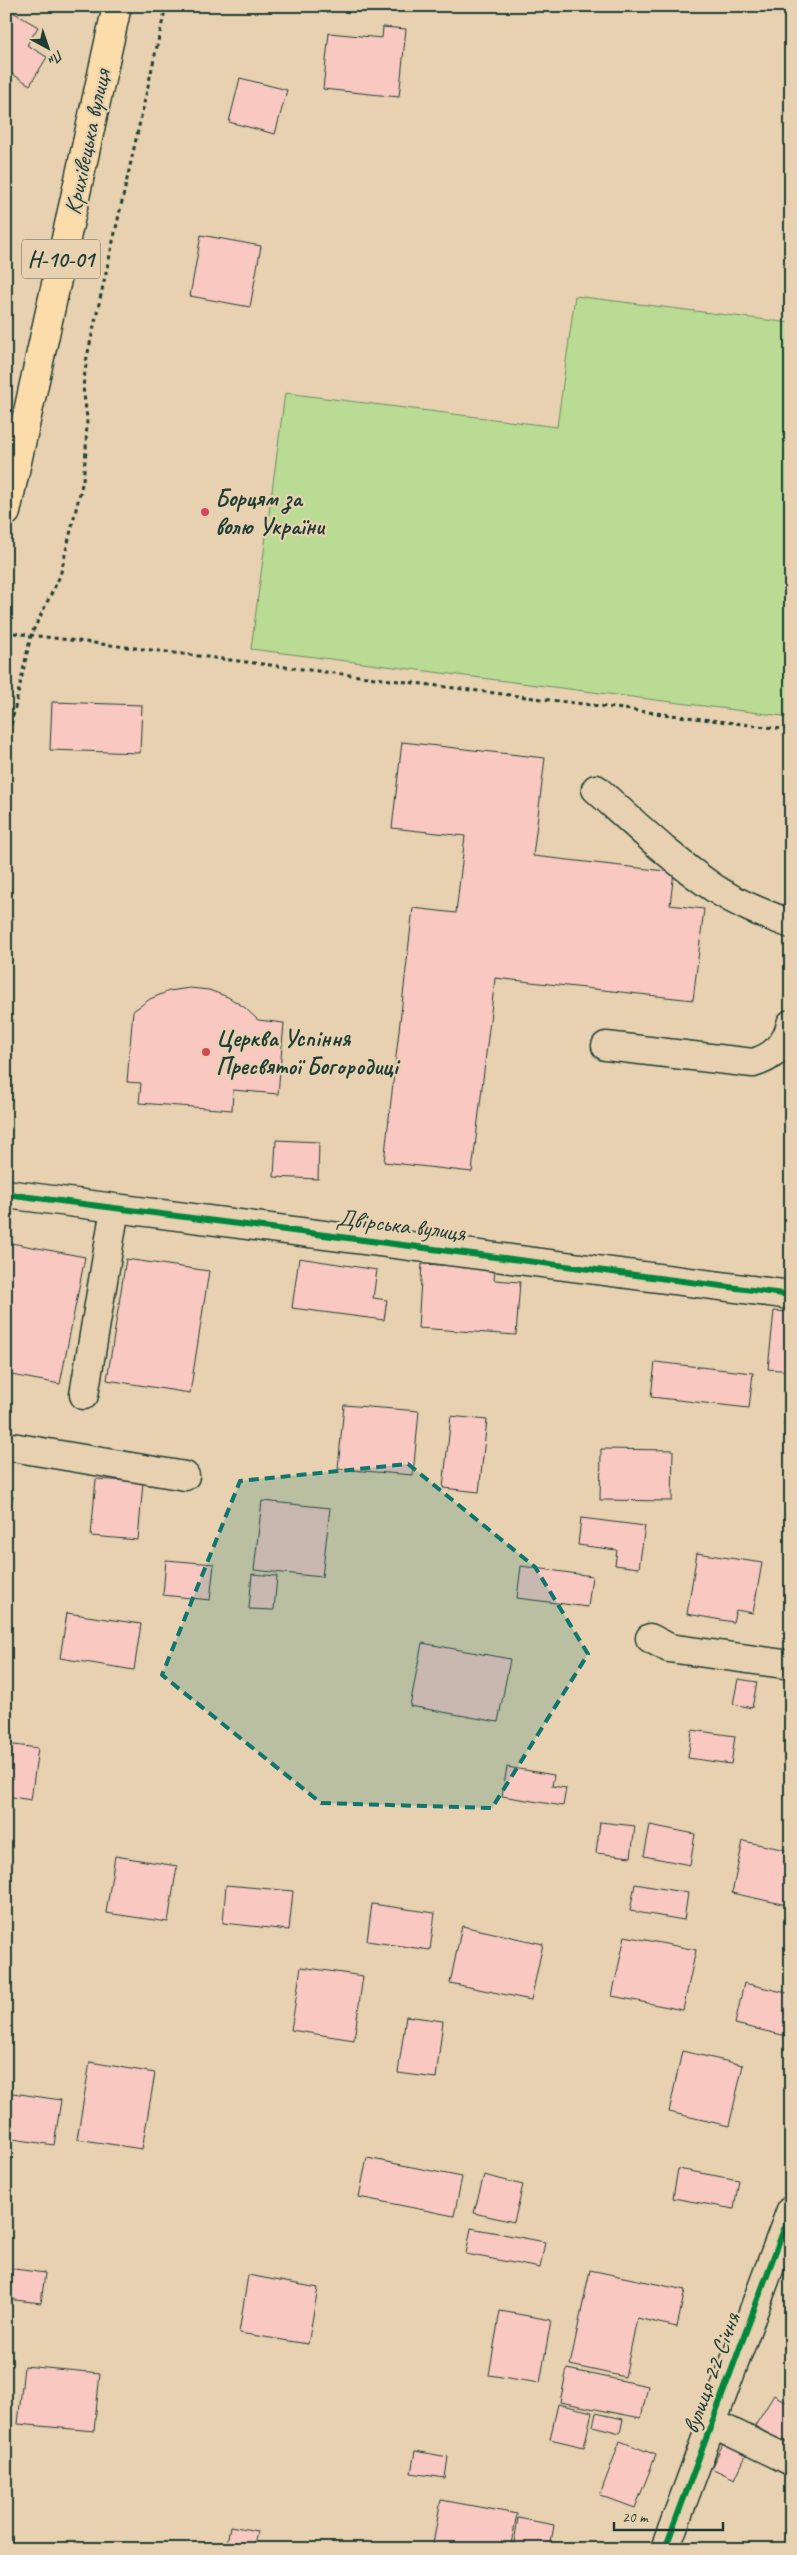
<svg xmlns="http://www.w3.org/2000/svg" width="797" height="2555" font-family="Caveat,sans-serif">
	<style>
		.green { fill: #b9db94; stroke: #6c8c64 }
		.building { fill: #f8c8c1; stroke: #1f3d34 }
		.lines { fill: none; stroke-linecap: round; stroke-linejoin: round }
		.minor-casing { stroke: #1f3d34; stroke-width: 31 }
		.major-casing { stroke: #1f3d34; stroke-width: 31 }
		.path { stroke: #1f3d34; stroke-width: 3; stroke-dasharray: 4 4; stroke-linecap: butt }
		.minor { stroke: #e7d1b0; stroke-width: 28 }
		.major { stroke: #fddcac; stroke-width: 28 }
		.cycleway-casing { stroke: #e7d1b0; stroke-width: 9 }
		.cycleway { stroke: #00873e; stroke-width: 6 }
		.marked { fill: #0f766e; fill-opacity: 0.2; stroke: #0f766e; stroke-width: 4; stroke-dasharray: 10 6; stroke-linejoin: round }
		.poi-dot { fill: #d1495b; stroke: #e7d1b0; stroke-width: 2 }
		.labels { text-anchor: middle; stroke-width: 4.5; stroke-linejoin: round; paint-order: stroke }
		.shield { fill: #e7d1b0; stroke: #5b6959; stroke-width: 1 }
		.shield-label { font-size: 22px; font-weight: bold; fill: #1f3d34 }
		.street-label { font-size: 24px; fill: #1f3d34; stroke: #e7d1b0 }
		.poi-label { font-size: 24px; font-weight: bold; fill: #1f3d34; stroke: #e7d1b0; text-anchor: start }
	</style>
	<rect width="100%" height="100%" fill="#e7d1b0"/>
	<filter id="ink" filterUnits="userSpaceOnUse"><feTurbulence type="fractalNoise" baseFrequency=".02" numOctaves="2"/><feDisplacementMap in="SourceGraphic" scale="10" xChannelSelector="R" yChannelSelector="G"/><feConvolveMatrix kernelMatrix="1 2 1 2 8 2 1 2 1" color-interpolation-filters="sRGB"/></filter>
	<g filter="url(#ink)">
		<path class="green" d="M575,296L791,323V717L251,649L285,393L557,427Z"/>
		<path class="building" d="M6,8L38,27L27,45L47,57L30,85L6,70Z
			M383,27L406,29L399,97L323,89L329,33L382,38Z
			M240,78L287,90L275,134L229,122Z
			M201,235L261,246L250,307L190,296Z
			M52,702L142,705L140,753L50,750Z
			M402,742L545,758L533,856L674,872L670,905L704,909L693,1000L495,978L472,1172L384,1162L413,908L456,913L465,836L392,828Z
			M190,988L209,990L228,997L244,1007L258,1020L284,1023L278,1094L233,1090L232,1110L139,1103L141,1083L127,1082L133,1011L150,999L169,991Z
			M276,1140L319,1142L318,1179L274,1177Z
			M6,1242L85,1257L60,1384L6,1374Z
			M299,1258L377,1270L373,1298L387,1300L384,1320L292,1308Z
			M126,1259L209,1271L190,1393L107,1380Z
			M422,1264L495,1268L494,1280L520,1282L516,1335L418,1328Z
			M774,1311L791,1312V1371L768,1369Z
			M655,1362L753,1373L749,1408L651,1397Z
			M788,1388L791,1389V1426H784Z
			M344,1405L419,1411L413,1475L338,1469Z
			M451,1416L487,1420L479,1492L443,1488Z
			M601,1449L673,1450L672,1501L600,1500Z
			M96,1479L143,1482L138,1540L91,1536Z
			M6,1495L13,1496L6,1531Z
			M262,1501L330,1508L322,1577L254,1570Z
			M581,1518L645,1526L639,1568L615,1565L617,1550L578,1545Z
			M697,1553L762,1563L753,1613L736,1610L733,1622L687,1614Z
			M166,1560L214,1564L210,1600L163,1595Z
			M521,1566L592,1576L588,1607L517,1598Z
			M252,1574L277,1576L274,1610L249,1609Z
			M67,1613L141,1624L134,1670L60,1658Z
			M422,1643L510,1659L498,1722L410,1706Z
			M738,1679L757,1682L752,1708L733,1704Z
			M692,1730L735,1736L731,1764L688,1758Z
			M6,1744L38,1748L31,1800L7,1796Z
			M507,1767L554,1775L552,1786L566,1788L563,1806L502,1796Z
			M600,1822L635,1826L631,1857L596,1853Z
			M650,1825L695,1834L690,1865L644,1856Z
			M743,1841L791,1851V1906L732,1893Z
			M115,1856L177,1866L168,1922L106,1913Z
			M635,1884L688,1893L684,1920L630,1911Z
			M226,1885L293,1891L289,1930L223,1923Z
			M372,1904L435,1913L430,1950L367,1941Z
			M462,1926L543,1944L531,2000L450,1983Z
			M625,1936L696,1950L683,2010L612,1996Z
			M301,1967L363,1976L354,2040L291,2030Z
			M744,1983L791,1994V2037L735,2024Z
			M406,2016L443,2021L436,2078L398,2073Z
			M682,2051L743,2065L729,2126L669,2112Z
			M90,2062L155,2073L142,2149L77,2139Z
			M6,2092L61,2100L54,2145L6,2138Z
			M367,2158L462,2177L454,2216L359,2197Z
			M678,2169L739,2180L734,2209L673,2198Z
			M484,2175L523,2185L514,2222L474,2213Z
			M471,2228L545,2242L540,2268L466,2254Z
			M7,2268L45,2273L41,2303L6,2299Z
			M590,2270L685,2290L677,2327L637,2318L625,2377L570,2365Z
			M248,2275L318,2288L308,2344L239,2333Z
			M500,2311L551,2320L540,2383L489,2375Z
			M24,2366L100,2373L94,2431L18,2424Z
			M567,2369L648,2386L641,2418L560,2402Z
			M774,2395L791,2405V2447L755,2426Z
			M558,2404L592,2412L584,2447L550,2439Z
			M596,2413L623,2419L620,2433L593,2426Z
			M727,2436L750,2447L735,2479L711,2468Z
			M620,2441L656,2455L635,2508L600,2495Z
			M415,2451L448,2457L445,2478L411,2473Z
			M441,2500L517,2514L510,2549H458L433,2544Z
			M518,2518L554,2525L550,2549H513Z
			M230,2526L257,2531L253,2549H226Z"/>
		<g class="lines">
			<defs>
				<path id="minor" d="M596,789C634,823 671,859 714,888C738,904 764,914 791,924
					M606,1046L753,1063C774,1057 786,1045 791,1024
					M6,1194L791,1295
					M84,1395L115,1208
					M6,1446L185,1476
					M650,1638L669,1648L791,1665
					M712,2423L791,2461
					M665,2549L791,2210"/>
				<path id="major" d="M6,512L117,6"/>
			</defs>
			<use href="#minor" class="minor-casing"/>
			<use href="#major" class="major-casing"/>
			<path class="path" d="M6,632L791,730
				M6,748L31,635L60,576L83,480L86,451L87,418L83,387L87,357L166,6"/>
			<use href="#minor" class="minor"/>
			<use href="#major" class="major"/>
			<defs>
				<path id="cycleway" d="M6,1194L791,1295
					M665,2549L791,2210"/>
			</defs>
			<use href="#cycleway" class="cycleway-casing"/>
			<use href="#cycleway" class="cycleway"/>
		</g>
	</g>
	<path class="marked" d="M408,1464L535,1567L588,1654L492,1808L321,1803L162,1675L240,1481Z"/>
	<g class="poi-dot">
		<circle cx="205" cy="512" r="5"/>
		<circle cx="206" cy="1052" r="5"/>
	</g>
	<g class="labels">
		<rect class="shield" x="22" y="239.5" width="78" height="39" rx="4"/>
		<g class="shield-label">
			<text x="61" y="267">Н-10-01</text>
		</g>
		<g class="street-label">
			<text transform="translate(87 142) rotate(-78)" y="8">Крихівецька вулиця</text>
			<text transform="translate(401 1225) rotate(7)" y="8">Двірська вулиця</text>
			<text transform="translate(711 2373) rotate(-70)" y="8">вулиця 22 Січня</text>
		</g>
		<g class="poi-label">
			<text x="215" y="506">Борцям за<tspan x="215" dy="28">волю України</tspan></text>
			<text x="216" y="1046">Церква Успіння<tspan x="216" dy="28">Пресвятої Богородиці</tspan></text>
		</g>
	</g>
	<rect width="797" height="2555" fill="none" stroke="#e7d1b0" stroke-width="25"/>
	<rect x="12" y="12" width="772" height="2530" fill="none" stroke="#1f3d34" stroke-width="2" filter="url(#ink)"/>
	<g transform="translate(48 48) rotate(140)" stroke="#e7d1b0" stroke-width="4" paint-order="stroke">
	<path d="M0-4L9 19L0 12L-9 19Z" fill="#1f3d34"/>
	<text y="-8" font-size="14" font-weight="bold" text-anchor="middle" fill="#1f3d34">Пн</text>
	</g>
	<path d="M614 2522v8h109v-8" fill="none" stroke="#1f3d34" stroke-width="2.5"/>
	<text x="622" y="2522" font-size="15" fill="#1f3d34" stroke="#e7d1b0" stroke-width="4" paint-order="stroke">20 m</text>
</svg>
